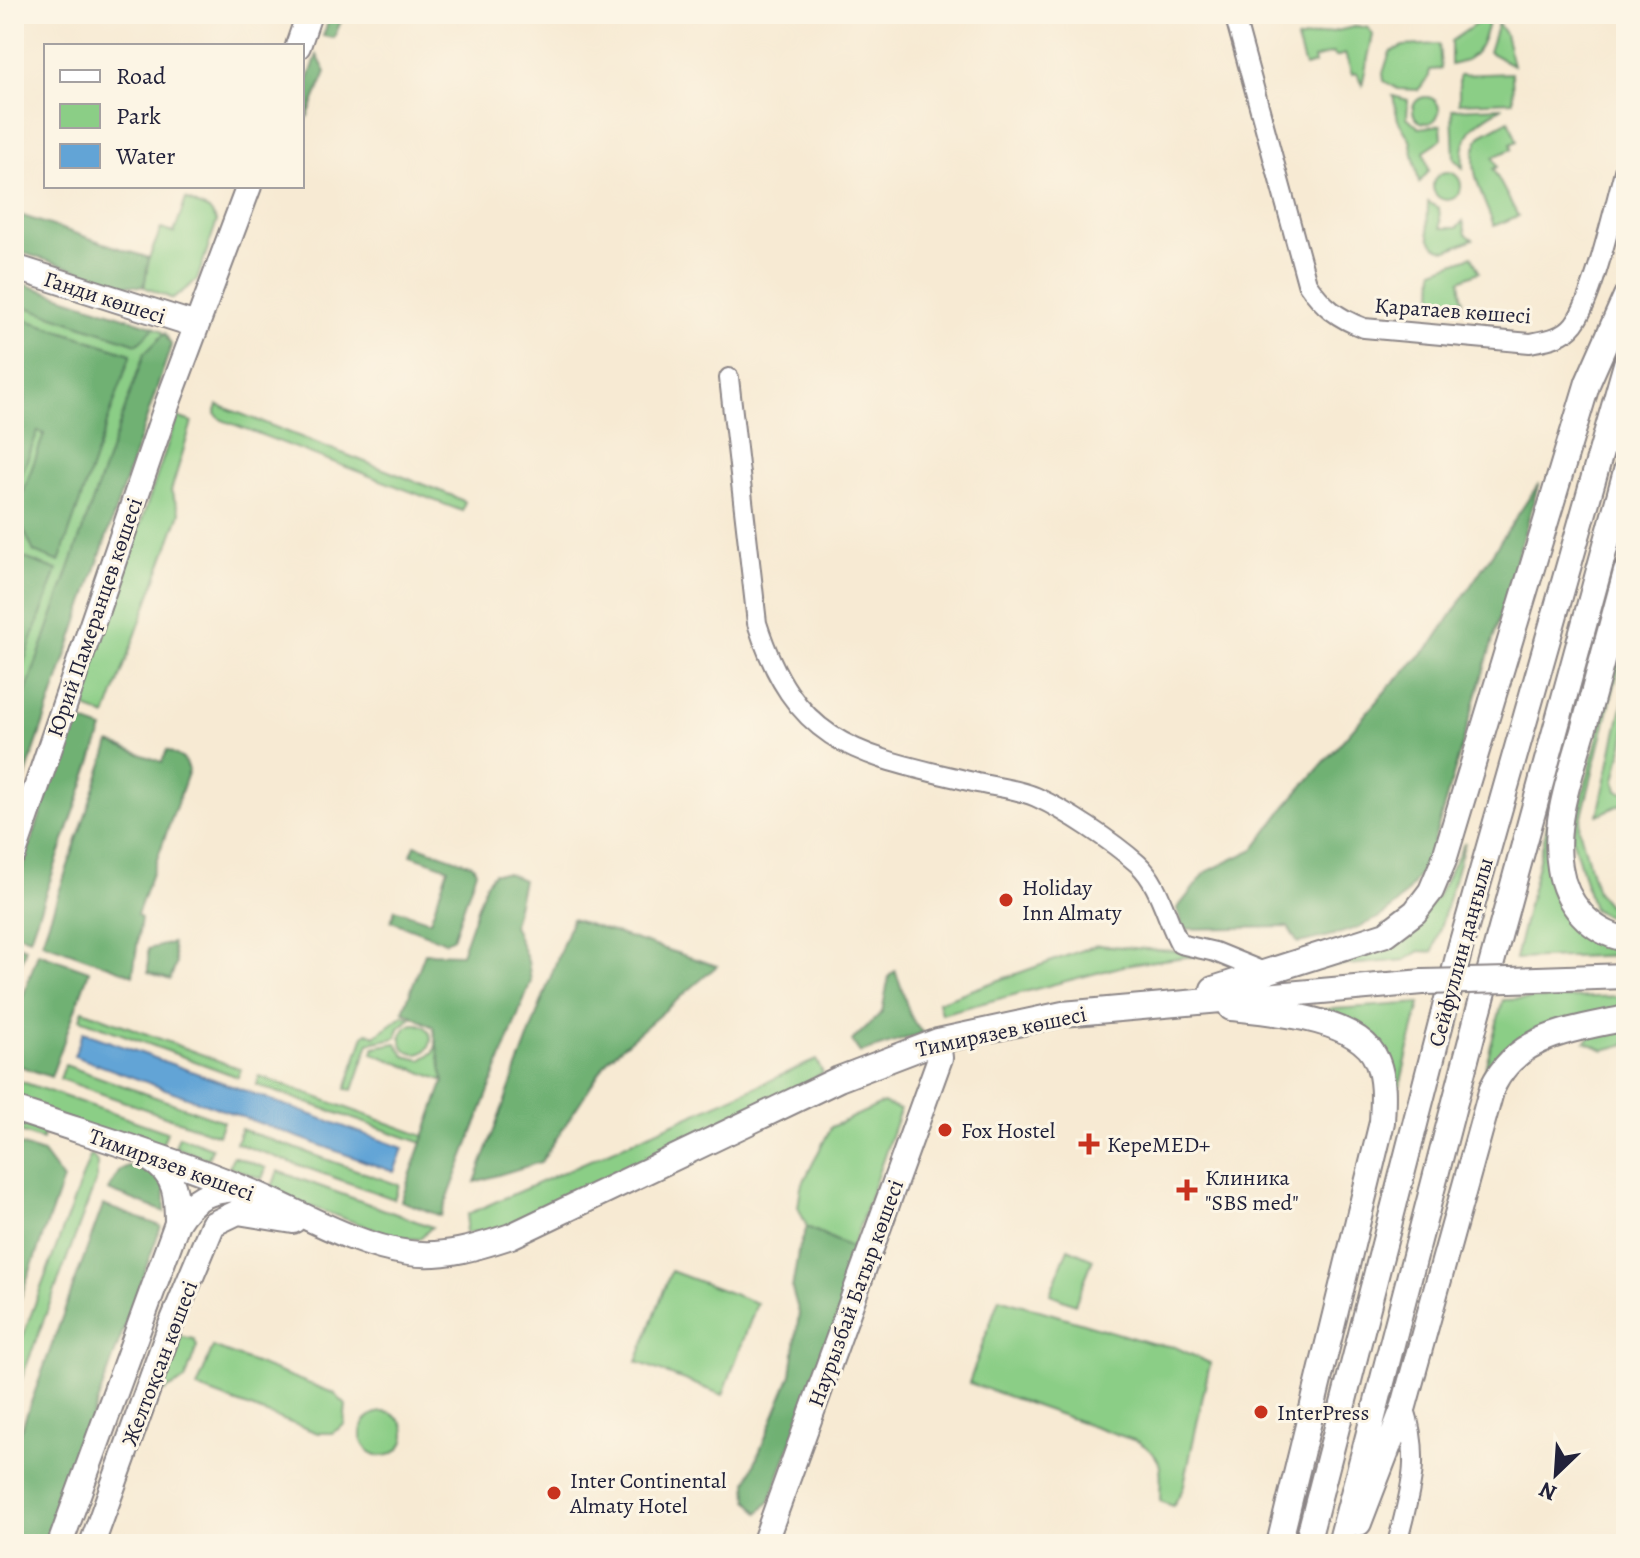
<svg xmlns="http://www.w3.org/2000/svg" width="1640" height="1558" font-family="Alegreya,serif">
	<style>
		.green { fill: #8bce86; stroke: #567860; stroke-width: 2 }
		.forest { fill: #70b173; stroke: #496a57; stroke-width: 2 }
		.water { fill: #62a4d6; stroke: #426388; stroke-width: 2 }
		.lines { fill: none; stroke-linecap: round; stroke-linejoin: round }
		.street-casing { stroke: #8c8687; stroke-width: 22 }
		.secondary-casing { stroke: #8c8687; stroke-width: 28 }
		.street { stroke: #fff; stroke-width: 18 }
		.secondary { stroke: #fff; stroke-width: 24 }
		.secondary-bridge-casing { stroke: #8c8687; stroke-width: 28; stroke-linecap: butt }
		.secondary-bridge { stroke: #fff; stroke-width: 24 }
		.poi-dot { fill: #c8321e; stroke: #fcf5e5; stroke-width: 3 }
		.labels { text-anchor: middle; stroke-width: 6; stroke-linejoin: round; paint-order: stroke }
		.street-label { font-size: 22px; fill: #22223b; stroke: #fcf5e5 }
		.poi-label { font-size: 22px; fill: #22223b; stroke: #fcf5e5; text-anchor: start }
	</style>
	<rect width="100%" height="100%" fill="#fcf5e5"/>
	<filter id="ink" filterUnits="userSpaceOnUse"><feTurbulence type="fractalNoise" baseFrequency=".0125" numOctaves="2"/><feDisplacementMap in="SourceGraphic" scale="16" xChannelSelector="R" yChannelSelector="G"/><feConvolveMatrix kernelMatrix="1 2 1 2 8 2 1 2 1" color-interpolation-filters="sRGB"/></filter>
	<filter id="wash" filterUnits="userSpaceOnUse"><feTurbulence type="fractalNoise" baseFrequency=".006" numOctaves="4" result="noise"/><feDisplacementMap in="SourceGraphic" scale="32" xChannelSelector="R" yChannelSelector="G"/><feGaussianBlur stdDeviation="1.8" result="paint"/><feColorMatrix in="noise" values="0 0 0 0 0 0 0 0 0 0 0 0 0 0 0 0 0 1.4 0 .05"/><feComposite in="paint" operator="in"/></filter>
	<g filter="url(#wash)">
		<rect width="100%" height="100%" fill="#f7ead3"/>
		<path class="green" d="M1489,19C1483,44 1478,60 1451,65V41L1482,20Z
			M1498,23L1505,34L1513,65L1489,52Z
			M1358,26L1368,28L1373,35L1362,85L1357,73L1352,74L1345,54L1335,57L1333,53L1314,59L1315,64L1305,67L1297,40Z
			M1439,44L1441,69L1430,70L1428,79L1418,90L1398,89L1384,81L1383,73L1390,52L1403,46Z
			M1512,73L1513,101L1459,103V75Z
			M1393,96L1408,100L1407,117L1419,128L1441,125L1442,139L1424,151L1429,171L1419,183L1410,140L1398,120Z
			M1413 110a13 13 0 1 1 26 0a13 13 0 1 1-26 0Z
			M1503,107C1474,122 1460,134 1463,168L1454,159L1452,109Z
			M1509,120L1517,141L1511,144L1512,149L1493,157L1497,167L1493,169L1518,216L1494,226C1484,199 1463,162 1481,135Z
			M1433 186a14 14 0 1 1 28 0a14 14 0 1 1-28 0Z
			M186,199L209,210L217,221L197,280L173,299L144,287L149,258L161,229L174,233Z
			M1428,202L1439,208L1441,228H1457L1463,221L1466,234L1473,239L1448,250C1422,249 1428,221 1428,202Z
			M1472,256L1479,272L1460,280L1463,301L1433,298L1434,270Z
			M14,281L161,330L171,345L14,810Z
			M218,405L453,496L465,502L462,511L222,420L215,414Z
			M177,417L192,422L171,491L180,513L106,716L88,709L81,698Z
			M1626,625V640L1579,828L1597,892L1608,905L1626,914V926L1593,909L1572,837Z
			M1626,688V731L1615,781L1617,791L1626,793V802L1598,815Z
			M1553,802L1551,874L1626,946V955L1515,959Z
			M1465,842L1433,952L1420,951L1405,960L1324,967L1325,960L1436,898Z
			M1097,945L1210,954L1131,964L941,1014L938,1002Z
			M1626,996V1007C1562,1020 1514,1021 1481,1083L1503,1000Z
			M1420,1003L1395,1106C1389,1030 1378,1028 1305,1011Z
			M83,1010L241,1069L238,1077L80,1019Z
			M403,1015L411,1018L399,1028L396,1038L369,1043L353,1090L346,1089L364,1035L367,1032L375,1036Z
			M401 1039a15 15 0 1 1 30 0a15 15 0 1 1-30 0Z
			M1626,1029V1044L1604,1050L1585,1042L1591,1036Z
			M437,1042L444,1081L372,1053L374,1047L396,1043L405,1056L421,1060L434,1052Z
			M816,1060L823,1073L715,1131L498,1230L465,1233L468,1214Z
			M65,1065L223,1121L218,1135L60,1079Z
			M259,1076L424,1136L422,1143L256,1085Z
			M14,1079L167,1132L159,1152L14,1102Z
			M883,1103L900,1110L852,1248L807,1227L798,1207L801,1187L831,1127Z
			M14,1121L44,1132L42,1140L14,1130Z
			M241,1129L399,1185L394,1199L236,1143Z
			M179,1136L212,1148L208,1159L175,1147Z
			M91,1154L97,1162V1178L14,1399V1360Z
			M233,1156L266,1168L262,1179L229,1167Z
			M278,1171L432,1227L419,1239L398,1238L270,1192Z
			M1068,1248L1093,1259L1075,1304L1050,1294Z
			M671,1271L757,1303L723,1395L637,1362Z
			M999,1298L1150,1343L1175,1347L1210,1363L1183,1489L1173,1506L1160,1501C1160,1470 1167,1460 1139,1442L969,1383Z
			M179,1336L194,1339L197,1346L185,1380L164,1391L162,1384Z
			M213,1347L334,1393L346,1405L344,1425L332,1433H318L197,1388Z
			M361 1434a22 22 0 1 1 44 0a22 22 0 1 1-44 0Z"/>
		<path class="forest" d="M331,14H344L334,38L323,36Z
			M317,55L326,72L304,125L302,98Z
			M14,213L149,258L144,287L125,285L14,250Z
			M14,281L155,327L137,344L14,303Z
			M27,320L131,354L59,562L34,552L16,513L44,434L38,431L14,496V454L18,446L14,428L25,398L16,353Z
			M165,333L171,345L169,352L14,810V726L144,354Z
			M1539,483L1430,854C1398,921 1367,928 1298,943L1288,927L1183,929L1177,909L1206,872L1254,849L1286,806L1389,687L1432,644Z
			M14,554L57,570L14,690Z
			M77,720L103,729L30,938L14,933V893L70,727Z
			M110,743L162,762L167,750L183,759L189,770L137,915L141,918L133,975L42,942Z
			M415,845L473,865L476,871L453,938L446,942L391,921L395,909L430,921L448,868L411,855Z
			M494,873H507L523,880L513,925L528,961L531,981L441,1216L401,1201L444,1081L433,1027L403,1011L425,953L461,954L486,883Z
			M572,919L717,966L609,1058L541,1162L475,1182Z
			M172,943L176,964L170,980L148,972V949Z
			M14,944L26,948L14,984Z
			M38,953L89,971L51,1077L14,1064V1022Z
			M895,971C906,994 905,1016 923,1033L860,1053L852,1041L882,1012L889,976Z
			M14,1143L43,1153L63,1180L14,1316Z
			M128,1166H145L165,1184V1212L108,1190L120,1170Z
			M103,1205L161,1226L46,1544H14V1449Z
			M807,1227L852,1248L858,1259L770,1501L759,1513L748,1500L747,1482L791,1375L799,1313L792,1289L798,1252Z"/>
		<path class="water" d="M83,1032L403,1148L394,1172L74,1056Z"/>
	</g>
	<g filter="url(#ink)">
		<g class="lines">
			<defs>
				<path id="street" d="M1234,14L1307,283C1323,307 1338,318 1364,328L1530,343C1546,340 1563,338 1574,324C1595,296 1615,202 1626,164
					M729,378L757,623C797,749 862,755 977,783C996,787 1018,789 1036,797C1067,811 1112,841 1138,864C1160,884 1166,919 1180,944L1215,952L1264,972
					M1397,1544C1410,1492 1422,1459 1404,1406"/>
				<path id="secondary" d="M298,46L309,14
					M14,267L196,325
					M1626,572C1612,625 1597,678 1583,731C1571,773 1552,824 1560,868C1565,903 1591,933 1626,939
					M14,853L168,402L249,186
					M1510,980L1626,976
					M1213,989L1386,934L1415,912L1431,891L1444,860L1588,382L1626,296
					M1231,1008C1270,1012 1360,1018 1377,1061C1385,1081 1383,1102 1382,1122L1279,1544
					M14,1109C91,1135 170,1158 245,1189C299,1211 351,1245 409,1253C444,1258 478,1247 511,1236L839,1079L938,1041L1063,1014L1423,982
					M151,1160C176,1175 177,1196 177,1223
					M1359,1523L1404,1406L1492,1088C1517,1034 1573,1030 1626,1018
					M60,1544L177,1223C193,1197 209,1190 239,1189
					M92,1544L171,1325L213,1224L238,1212L293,1221
					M764,1544L940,1058L938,1041
					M1307,1544L1461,945L1626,364
					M1340,1544L1477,1017L1626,471"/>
			</defs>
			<use href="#street" class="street-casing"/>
			<use href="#secondary" class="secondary-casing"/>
			<use href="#street" class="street"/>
			<use href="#secondary" class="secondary"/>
			<defs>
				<path id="secondary-bridge" d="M1423,982L1510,980"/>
			</defs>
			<use href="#secondary-bridge" class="secondary-bridge-casing"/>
			<use href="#secondary-bridge" class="secondary-bridge"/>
		</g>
	</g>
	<g class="poi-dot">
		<circle cx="1006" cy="900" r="8"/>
		<circle cx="945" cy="1130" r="8"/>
		<path d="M1085 1132h8v8h8v8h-8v8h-8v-8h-8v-8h8z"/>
		<path d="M1183 1178h8v8h8v8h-8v8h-8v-8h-8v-8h8z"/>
		<circle cx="1261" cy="1412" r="8"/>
		<circle cx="554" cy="1493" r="8"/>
	</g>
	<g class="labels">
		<g class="street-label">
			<text transform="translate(105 297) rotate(18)" y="8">Ганди көшесі</text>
			<text transform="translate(1453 310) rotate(4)" y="8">Қаратаев көшесі</text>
			<text transform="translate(94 617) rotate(-71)" y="8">Юрий Памеранцев көшесі</text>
			<text transform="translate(1460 952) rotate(-75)" y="8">Сейфуллин даңғылы</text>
			<text transform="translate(1001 1031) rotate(-12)" y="8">Тимирязев көшесі</text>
			<text transform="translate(172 1164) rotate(20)" y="8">Тимирязев көшесі</text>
			<text transform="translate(855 1293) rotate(-70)" y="8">Наурызбай Батыр көшесі</text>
			<text transform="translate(159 1363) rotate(-69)" y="8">Желтоқсан көшесі</text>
		</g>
		<g class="poi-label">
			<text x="1022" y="895">Holiday<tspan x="1022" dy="25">Inn Almaty</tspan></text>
			<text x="961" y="1138">Fox Hostel</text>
			<text x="1107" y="1152">КереMED+</text>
			<text x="1205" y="1185">Клиника<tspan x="1205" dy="25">"SBS med"</tspan></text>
			<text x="1277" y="1420">InterPress</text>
			<text x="570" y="1488">Inter Continental<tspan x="570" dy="25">Almaty Hotel</tspan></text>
		</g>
	</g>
	<rect width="1640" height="1558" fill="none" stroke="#fcf5e5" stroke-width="48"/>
	<rect x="44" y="44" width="260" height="144" fill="#fcf5e5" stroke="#a5a1a1" stroke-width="2"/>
	<rect x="60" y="70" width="40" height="12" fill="#ffffff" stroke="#a5a1a1" stroke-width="2"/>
	<text x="116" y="84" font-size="24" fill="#22223b">Road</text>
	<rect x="60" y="104" width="40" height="24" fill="#8bce86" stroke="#a5a1a1" stroke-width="2"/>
	<text x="116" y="124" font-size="24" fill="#22223b">Park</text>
	<rect x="60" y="144" width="40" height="24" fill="#62a4d6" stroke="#a5a1a1" stroke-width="2"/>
	<text x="116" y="164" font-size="24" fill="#22223b">Water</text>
	<g transform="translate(1556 1474) rotate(205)" stroke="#fcf5e5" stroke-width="6" paint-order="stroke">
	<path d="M0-6L14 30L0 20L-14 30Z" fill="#22223b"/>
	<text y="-12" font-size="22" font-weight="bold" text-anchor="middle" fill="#22223b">N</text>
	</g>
</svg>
